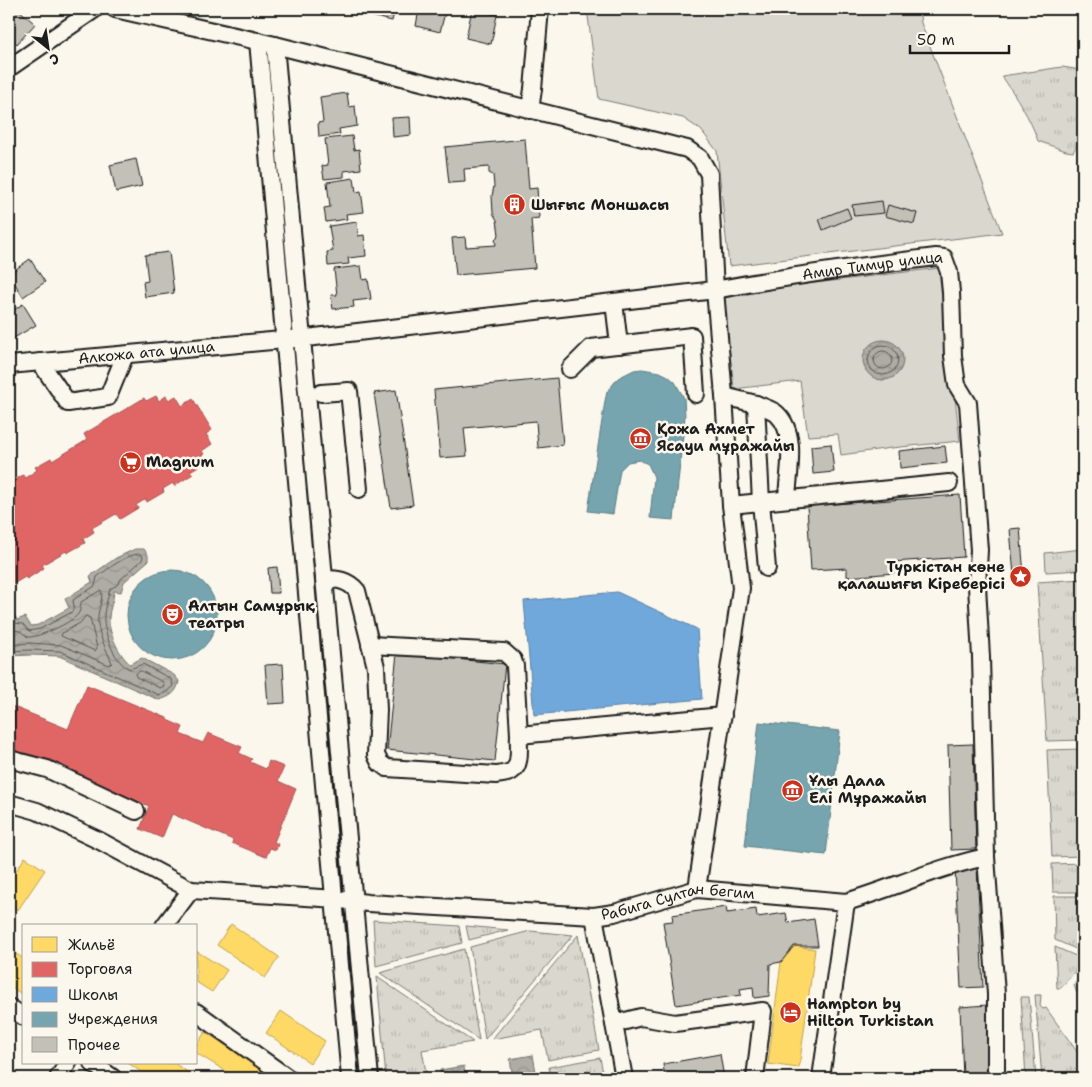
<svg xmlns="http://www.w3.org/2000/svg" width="1092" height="1087" font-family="'Shantell Sans',sans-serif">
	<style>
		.grass { fill: url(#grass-tufts); stroke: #7b7a75 }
		.green { fill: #dad7ce; stroke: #7b7a75 }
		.water { fill: url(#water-waves); stroke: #74726e }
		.homes { fill: #ffd966; stroke: #bba050 }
		.shops { fill: #e06666; stroke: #a55050 }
		.schools { fill: #6fa8dc; stroke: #567ea2 }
		.public { fill: #76a5af; stroke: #5b7c83 }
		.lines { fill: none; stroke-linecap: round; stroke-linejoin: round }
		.shore { stroke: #575653; stroke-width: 1 }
		.building { fill: #c3c0b8; stroke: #1c1c1c }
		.minor-casing { stroke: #1c1c1c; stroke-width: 20 }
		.minor { stroke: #fbf7ec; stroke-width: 16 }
		.labels { text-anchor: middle; stroke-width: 5; stroke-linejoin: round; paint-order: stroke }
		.poi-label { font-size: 15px; font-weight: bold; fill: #1c1c1c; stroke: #fbf7ec; text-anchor: start }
		.street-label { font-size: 15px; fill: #1c1c1c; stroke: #fbf7ec }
	</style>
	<defs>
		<pattern id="grass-tufts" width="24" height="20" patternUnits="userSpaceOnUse" patternTransform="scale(1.25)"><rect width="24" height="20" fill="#dad7ce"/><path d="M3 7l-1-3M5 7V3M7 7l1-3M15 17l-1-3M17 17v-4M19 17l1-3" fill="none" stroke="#bab8b0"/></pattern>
		<pattern id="water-waves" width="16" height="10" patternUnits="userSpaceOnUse" patternTransform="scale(1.25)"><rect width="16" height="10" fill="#afaca5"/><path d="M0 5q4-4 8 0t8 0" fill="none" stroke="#96938d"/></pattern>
	</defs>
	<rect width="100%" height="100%" fill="#fbf7ec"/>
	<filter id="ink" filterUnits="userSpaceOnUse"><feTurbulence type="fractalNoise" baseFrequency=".02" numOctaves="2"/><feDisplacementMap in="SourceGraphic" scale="10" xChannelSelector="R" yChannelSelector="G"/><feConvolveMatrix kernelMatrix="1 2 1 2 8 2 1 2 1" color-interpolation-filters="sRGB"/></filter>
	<g filter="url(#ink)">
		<path class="grass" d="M1062,67L1075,69L1083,73C1083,99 1088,129 1073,152L1066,151L1038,141C1030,117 1016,97 1002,76Z
			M1083,549V570L1046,572L1045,553Z
			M1083,579V740L1047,741L1037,582Z
			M1083,749V856L1052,857L1047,750Z
			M1083,863V892H1053L1052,864Z
			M1054,896H1083V952L1055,940Z
			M373,920L459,926L462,943L376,966Z
			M466,926L508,930L469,940Z
			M530,931L573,935L485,1039L470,947Z
			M578,935L599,1050L548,1060L542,1030L492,1039Z
			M1055,947L1083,959V962L1061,988H1057Z
			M464,949L479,1040L380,973Z
			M1083,972V1001L1076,991L1074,985Z
			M377,977L473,1042L422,1050L427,1078H386Z
			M1035,995H1041L1040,1006L1043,1009L1046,1008L1083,1060V1078H1042Z
			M1021,997H1029L1036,1078H1026Z
			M600,1058L604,1078H551L549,1067Z"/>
		<path class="green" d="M587,9H919L921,23L1002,233L729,266L717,151L701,130L683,118L599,99Z
			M940,268L960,441L891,448L841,455L838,434L808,436L800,381L734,389L723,294Z"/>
		<path class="water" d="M863 360a20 20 0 1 1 40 0a20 20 0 1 1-40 0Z
			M135,549H144L148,555V561L124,582L121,592L114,591C114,600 109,609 109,618C108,632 119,655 130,664L142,658L174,675L179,681C177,693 170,697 159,700L59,656L30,655L9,656V605L17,620L25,617L31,626L38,625L69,608L65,599L92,582L90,576L116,558Z
			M533,1055L537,1078H513L510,1059Z
			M464,1066L465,1078H441L440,1070Z"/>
		<path class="homes" d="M25,857L45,870L18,910L9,904V882Z
			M231,924L279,957L265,978L217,945Z
			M794,946L815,949L799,1068L768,1064L781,962Z
			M9,949L24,959V996L9,985Z
			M196,951L227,970L212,992L196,982Z
			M281,1011L325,1041L310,1063L266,1033Z
			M205,1032L278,1078H237L196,1053V1046Z
			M128,1063H174L197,1078H150Z"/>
		<path class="shops" d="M156,396L159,401L166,396L169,400L176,396L182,406L193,399L212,430L206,434L212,444L202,451L204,454L198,457L202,464L190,471L193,474L174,486L173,483L163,489L164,492L147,502L146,499L136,505L138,508L120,519L116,514L92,528L94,532L83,539L85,543L67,553L66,551L42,565L44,568L27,579L25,577L10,586L9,583V483L23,475L25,478L37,470L35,467L51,458L52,461L87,440L84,434L144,398L146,401Z
			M87,685L167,718V720L183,727L180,734L203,743L208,733L242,747L239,753L252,759L250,762L266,769L269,761L284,767L278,781L296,789L274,842L278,844L276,850L270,848L266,857L232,843L233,840L172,814L162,838L140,829L149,806L37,758L34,765L10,755L12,750L9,749V705L68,729Z"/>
		<path class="schools" d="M617,592L697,629L702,699L534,715L524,601Z"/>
		<path class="public" d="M642,369L660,372L668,376L675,382L684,398L685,416L674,520L650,518L654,477L648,464L639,460L628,462L620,470L613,514L588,511L605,401L607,392L618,378L634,370Z
			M127 615a45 45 0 1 1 90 0a45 45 0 1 1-90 0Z
			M759,722L840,731L826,855L745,846Z"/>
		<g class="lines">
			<path class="shore" d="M868 360a15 15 0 1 1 30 0a15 15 0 1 1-30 0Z
				M874 360a9 9 0 1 1 18 0a9 9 0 1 1-18 0Z
				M9,614L14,623L23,624L29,631L40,629L72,612L74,607L73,600L95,586L97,577C108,569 128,553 141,554L143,557L142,560L121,579L117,585L110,589C108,599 103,610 104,621C105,635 115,664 130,669L143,664L171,679L173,686L165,693L159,695L60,651L30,650L9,651
				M86,616L90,618L97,648L95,651L61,636L62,633L80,623Z
				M9,626L13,630L20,631L28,637C38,638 73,622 78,614C81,610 80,606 81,602L101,590C104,597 98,609 98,617C96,632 107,650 112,663L109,665L61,645L30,643L9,645
				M141,671L163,682L164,686L160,688L136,677V674Z"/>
		</g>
		<path class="building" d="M11,9H18L35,24L17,44L9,36V12Z
			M368,9H395L392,21L367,15Z
			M419,9H446L440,32L416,26Z
			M472,9L497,15L491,44L466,38Z
			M347,93L349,107L355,106L357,126L339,129L340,134L319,137L318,123L323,122L320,97Z
			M410,117L411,135L393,137L392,118Z
			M352,136L354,150L359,149L361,169L344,171V177L324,179L322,166L328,165L325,139Z
			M525,139L529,189L537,188L539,218L531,219L535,268L456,275L452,238L465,237L466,247L496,245L495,239L499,235L497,220L493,213L492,196L494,186L493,175L489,173V167L464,169L465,182L449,183L445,147Z
			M136,159L142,186L116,192L110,165Z
			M354,178L356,192L361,191L364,212L346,214L347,219L326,222L324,208L330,207L327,182Z
			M882,201L884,213L854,216L852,205Z
			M888,205L917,213L914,224L885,216Z
			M847,208L851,218L823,230L819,219Z
			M357,222L358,236L364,235L366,256L348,258L349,264L328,266L327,252L333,251L329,226Z
			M169,252L174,293L145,297L143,282L148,281L145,255Z
			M30,259L45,282L23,297L9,274Z
			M361,266L363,280L368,279L371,299L353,301L354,307L333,309L331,295H337L334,269Z
			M23,304L36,325L14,338L9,329V313Z
			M557,378L563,445L538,448L536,421L464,428L467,456L440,458L434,390Z
			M396,390L413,505L391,508L374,393Z
			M831,444L834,472L813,474L811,446Z
			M945,446L947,463L900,468L899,451Z
			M960,495L964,557L893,562L894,573L847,577V568L811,570L807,506Z
			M1020,528L1024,575L1014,576L1010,529Z
			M277,567L279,593H270L268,568Z
			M397,653L505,664L495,761L387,750Z
			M283,664L285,703L268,704L265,665Z
			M973,744L976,849L951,850L948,745Z
			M977,867L983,987L961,988L955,869Z
			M726,907L727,913L756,909L757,917L786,913L788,923L814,919L818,946H794L781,962L770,964L769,996L754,998L753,987L740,989L741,995L676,1005L663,922L673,921L672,915Z
			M987,1005L990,1078H963L960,1007Z
			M720,1054L724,1078H665L663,1064Z"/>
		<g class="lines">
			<defs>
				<g id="minor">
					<path id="s1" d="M115,9L275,45L687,149L700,158L709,174L715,290C788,276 862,266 936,257L944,258L949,272L951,292L953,356L957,385L968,403L979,550L977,586L981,657L986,857L996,994V1078"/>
					<path d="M258,41L350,1078"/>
					<path d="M275,45L370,1078"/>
					<path d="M9,68L95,9"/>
					<path d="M530,110L533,89L540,9"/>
					<path d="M614,302L619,345"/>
					<path d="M40,362L68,403L108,397L125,355"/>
					<path id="s2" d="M9,365L315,337L715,290L724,396L731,505L741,588L697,889"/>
					<path d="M570,369L591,348L692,336L696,394"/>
					<path d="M321,393L349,391L359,489"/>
					<path d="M724,396L756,404L761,502L767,568"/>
					<path d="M756,404C762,407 772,409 777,414C798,434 788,473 787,498"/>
					<path d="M731,505L949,483"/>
					<path d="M324,579C338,579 348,580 357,591L376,667L378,710L376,755L380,763L387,768L496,775C501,774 508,774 512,771C522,765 518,745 519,735L723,716"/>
					<path d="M370,645L504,652L513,660L515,666L519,735"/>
					<path d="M9,759L47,769L136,811"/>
					<path id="s3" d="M9,803L37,811L100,841L191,890L322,898L368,903L594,916L614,913L697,889L846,902L821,1078"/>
					<path d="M846,902C893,888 938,867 986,857"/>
					<path d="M594,916L624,1078"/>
					<path d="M164,926L191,890"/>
					<path d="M9,1007L24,1017"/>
					<path d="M196,1012L288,1078"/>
					<path d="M614,1024L641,1017L675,1023L763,1011L755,1078"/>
					<path d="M92,1063L113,1078"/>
					<path d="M58,1078L68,1063"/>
				</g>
			</defs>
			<use href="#minor" class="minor-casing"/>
			<use href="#minor" class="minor"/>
		</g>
	</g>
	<defs>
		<symbol id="building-disc" viewBox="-11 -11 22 22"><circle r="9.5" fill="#c8321e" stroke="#fbf7ec"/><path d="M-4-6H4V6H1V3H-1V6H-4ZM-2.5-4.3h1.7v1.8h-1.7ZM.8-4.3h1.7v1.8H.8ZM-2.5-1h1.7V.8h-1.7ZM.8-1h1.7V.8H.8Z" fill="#fff"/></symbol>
		<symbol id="museum-disc" viewBox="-11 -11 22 22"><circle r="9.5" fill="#c8321e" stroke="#fbf7ec"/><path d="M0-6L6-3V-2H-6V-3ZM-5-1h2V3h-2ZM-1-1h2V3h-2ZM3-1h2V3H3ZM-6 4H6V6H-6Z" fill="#fff"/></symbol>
		<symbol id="supermarket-disc" viewBox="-11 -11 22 22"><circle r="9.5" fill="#c8321e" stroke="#fbf7ec"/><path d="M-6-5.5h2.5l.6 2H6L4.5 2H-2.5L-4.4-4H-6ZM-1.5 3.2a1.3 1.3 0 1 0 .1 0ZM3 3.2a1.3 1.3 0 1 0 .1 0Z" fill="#fff"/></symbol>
		<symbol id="sight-disc" viewBox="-11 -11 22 22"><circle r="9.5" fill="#c8321e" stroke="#fbf7ec"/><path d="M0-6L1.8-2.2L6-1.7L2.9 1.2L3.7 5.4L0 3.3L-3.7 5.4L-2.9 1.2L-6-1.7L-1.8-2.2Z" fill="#fff"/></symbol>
		<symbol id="theatre-disc" viewBox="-11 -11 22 22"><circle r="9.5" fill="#c8321e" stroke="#fbf7ec"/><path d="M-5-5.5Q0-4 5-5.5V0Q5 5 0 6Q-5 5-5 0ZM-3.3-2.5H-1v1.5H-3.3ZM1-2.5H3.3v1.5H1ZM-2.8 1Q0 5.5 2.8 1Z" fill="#fff"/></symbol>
		<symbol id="hotel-disc" viewBox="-11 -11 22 22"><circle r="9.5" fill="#c8321e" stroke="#fbf7ec"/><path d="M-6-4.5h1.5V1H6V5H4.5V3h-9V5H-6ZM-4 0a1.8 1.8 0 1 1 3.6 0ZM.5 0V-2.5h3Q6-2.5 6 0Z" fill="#fff"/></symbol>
	</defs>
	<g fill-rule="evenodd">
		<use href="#building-disc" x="502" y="192" width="25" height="25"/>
		<use href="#museum-disc" x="628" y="426" width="25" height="25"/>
		<use href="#supermarket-disc" x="118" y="450" width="25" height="25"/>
		<use href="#sight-disc" x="1008" y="564" width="25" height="25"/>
		<use href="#theatre-disc" x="160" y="602" width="25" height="25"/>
		<use href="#museum-disc" x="780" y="778" width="25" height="25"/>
		<use href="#hotel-disc" x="778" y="1000" width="25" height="25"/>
	</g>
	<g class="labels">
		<g class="poi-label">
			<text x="531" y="210">Шығыс Моншасы</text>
			<text x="657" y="434">Қожа Ахмет<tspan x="657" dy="17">Ясауи мұражайы</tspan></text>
			<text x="146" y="467">Magnum</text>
			<text x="1005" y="572" text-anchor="end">Түркістан көне<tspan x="1005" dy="17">қалашығы Кіреберісі</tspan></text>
			<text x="188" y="611">Алтын Самұрық<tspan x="188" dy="17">театры</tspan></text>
			<text x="809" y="786">Ұлы Дала<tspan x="809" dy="17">Елі Мұражайы</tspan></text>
			<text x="807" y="1009">Hampton by<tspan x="807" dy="17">Hilton Turkistan</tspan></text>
		</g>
		<g class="street-label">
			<text dy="5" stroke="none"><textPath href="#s1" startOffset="899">Амир Тимур улица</textPath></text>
			<text dy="5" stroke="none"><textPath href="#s2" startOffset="138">Алкожа ата улица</textPath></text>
			<text dy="5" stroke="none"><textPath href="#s3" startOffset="692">Рабига Султан бегим</textPath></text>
		</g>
	</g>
	<rect width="1092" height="1087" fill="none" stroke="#fbf7ec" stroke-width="30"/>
	<rect x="15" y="15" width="1062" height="1057" fill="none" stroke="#1c1c1c" stroke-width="2" filter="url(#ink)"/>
	<rect x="22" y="924" width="175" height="140" fill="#fbf7ec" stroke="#a29f99"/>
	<rect x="32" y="937" width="25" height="15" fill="#ffd966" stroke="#a29f99"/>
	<text x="68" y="950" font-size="15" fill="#1c1c1c">Жильё</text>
	<rect x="32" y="962" width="25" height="15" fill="#e06666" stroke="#a29f99"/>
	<text x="68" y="974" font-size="15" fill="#1c1c1c">Торговля</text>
	<rect x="32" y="987" width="25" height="15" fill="#6fa8dc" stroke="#a29f99"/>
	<text x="68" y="1000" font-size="15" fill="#1c1c1c">Школы</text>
	<rect x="32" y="1012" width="25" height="15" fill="#76a5af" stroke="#a29f99"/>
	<text x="68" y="1024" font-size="15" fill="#1c1c1c">Учреждения</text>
	<rect x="32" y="1037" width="25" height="15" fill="#c3c0b8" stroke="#a29f99"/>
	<text x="68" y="1050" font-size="15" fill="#1c1c1c">Прочее</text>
	<g transform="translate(48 48) rotate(150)" stroke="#fbf7ec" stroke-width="4" paint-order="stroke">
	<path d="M0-4L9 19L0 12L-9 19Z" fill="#1c1c1c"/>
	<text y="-8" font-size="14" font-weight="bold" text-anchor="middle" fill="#1c1c1c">С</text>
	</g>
	<path d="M910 45v8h99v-8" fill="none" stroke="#1c1c1c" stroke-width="2.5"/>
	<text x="917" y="45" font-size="15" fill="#1c1c1c" stroke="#fbf7ec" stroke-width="4" paint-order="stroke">50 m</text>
</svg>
